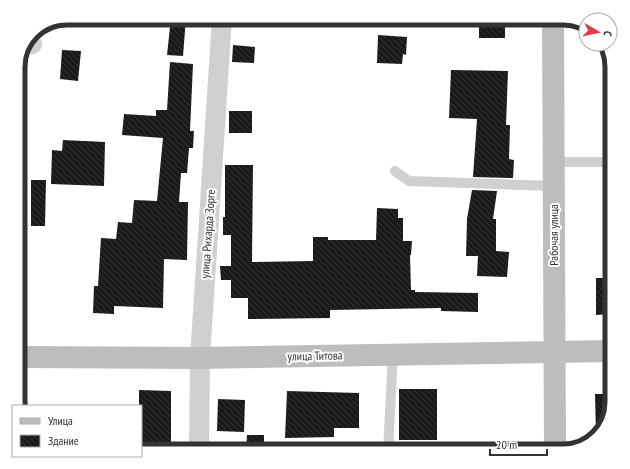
<svg xmlns="http://www.w3.org/2000/svg" width="630" height="469" font-family="'PT Sans Narrow',sans-serif">
	<style>
		.building { fill: url(#building-back-hatch) }
		.lines { fill: none; stroke-linecap: round; stroke-linejoin: round }
		.service { stroke: #d0d0d0; stroke-width: 10 }
		.minor { stroke: #d0d0d0; stroke-width: 20 }
		.secondary { stroke: #bdbdbd; stroke-width: 22 }
		.labels { text-anchor: middle; stroke-width: 4; stroke-linejoin: round; paint-order: stroke }
		.street-label { font-size: 12px; fill: #333; stroke: #fff }
		.rim { fill: none; stroke: #333; stroke-width: 5 }
	</style>
	<defs>
		<pattern id="building-back-hatch" width="6" height="6" patternUnits="userSpaceOnUse"><rect width="6" height="6" fill="#1a1a1a"/><path d="M-1 5l2 2M0 0l6 6M5-1l2 2" fill="none" stroke="#333"/></pattern>
	</defs>
	<rect width="100%" height="100%" fill="#fff"/>
	<path class="building" d="M171,18H186L183,56L167,55Z
		M479,18H505V38H479Z
		M378,35L407,37L406,55L403,54L402,64L377,63Z
		M233,45L255,47L254,63L232,62Z
		M62,50L81,51L78,81L60,79Z
		M170,62L193,64L190,131H194L193,148H189L187,173H181L179,202H188L187,260L164,259L163,308L114,306V314L93,313L94,286H98L101,238L116,239L118,222L132,223L134,200L157,201L163,138L122,135L124,114L156,116V110H167Z
		M451,70L508,71L506,125H510L509,159L514,160L513,178L473,177L477,119L449,118Z
		M229,111H252V133H229Z
		M63,140L105,142L104,186L51,184L52,150L62,151Z
		M225,165H253L252,262L313,261V237H328V240H376L377,208L398,209V218H403V241H412L411,255H410L411,290H415V292L478,293V312L441,311V308L330,310V318L248,319V298H231V280H221L220,266H231V235H223V217H225Z
		M31,180H46L45,226H31Z
		M472,190L497,191L493,219H496V251L509,252L507,277L477,276L478,256H466L467,219Z
		M596,278H612V314L596,315Z
		M399,389H437V440H399Z
		M139,390L171,391V451H141V406H139Z
		M287,391L359,393V428H334V437L285,438Z
		M595,394H612V402L602,432L596,435Z
		M218,399L245,400L244,432L217,431Z
		M247,435H264V451H246Z"/>
	<g class="lines">
		<path class="service" d="M554,162H612
			M395,171L409,181L554,186
			M388,451L393,354"/>
		<path class="minor" d="M30,40L32,44
			M199,451L200,358L222,18"/>
		<path class="secondary" d="M553,18L555,451
			M18,357L200,358L612,351"/>
	</g>
	<g class="labels">
		<g class="street-label">
			<text transform="translate(208 234) rotate(-86)" y="4">улица Рихарда Зорге</text>
			<text transform="translate(554 235) rotate(-90)" y="4">Рабочая улица</text>
			<text transform="translate(315 356) rotate(-1)" y="4">улица Титова</text>
		</g>
	</g>
	<path d="M0 0H630V469H0ZM67 25H563A42 42 0 0 1 605 67V402A42 42 0 0 1 563 444H67A42 42 0 0 1 25 402V67A42 42 0 0 1 67 25Z" fill="#fff" fill-rule="evenodd"/>
	<path class="rim" d="M67 25H563A42 42 0 0 1 605 67V402A42 42 0 0 1 563 444H67A42 42 0 0 1 25 402V67A42 42 0 0 1 67 25Z"/>
	<rect x="12" y="405" width="130" height="52" fill="#ffffff" stroke="#adadad"/>
	<rect x="20" y="418" width="20" height="6" fill="#bdbdbd" stroke="#adadad"/>
	<text x="48" y="425" font-size="12" fill="#333333">Улица</text>
	<rect x="20" y="435" width="20" height="12" fill="url(#building-back-hatch)" stroke="#adadad"/>
	<text x="48" y="445" font-size="12" fill="#333333">Здание</text>
	<g transform="translate(598 32) rotate(99)"><circle r="19" fill="#ffffff" stroke="#adadad"/>
	<path d="M0-3L7 15L0 10L-7 15Z" fill="#e63946"/>
	<text y="-6" font-size="11" font-weight="bold" text-anchor="middle" fill="#333333">С</text>
	</g>
	<path d="M490 449v6h57v-6" fill="none" stroke="#333333" stroke-width="2"/>
	<text x="496" y="449" font-size="12" fill="#333333" stroke="#ffffff" stroke-width="3" paint-order="stroke">20 m</text>
</svg>
